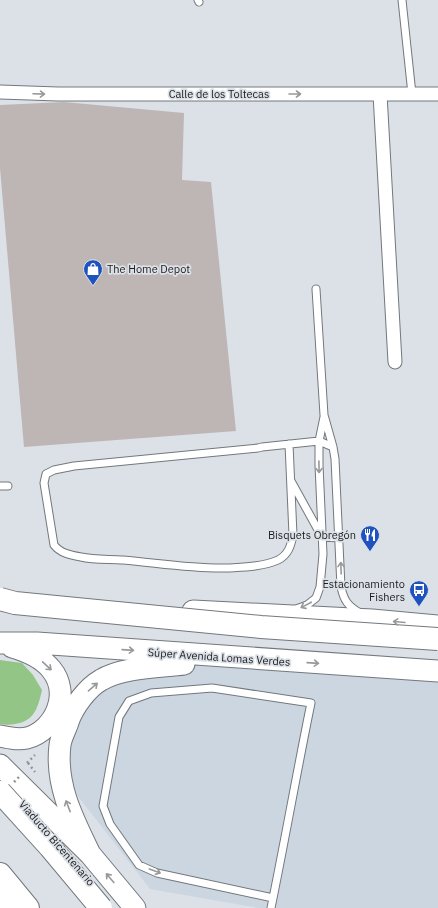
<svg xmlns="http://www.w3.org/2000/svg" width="438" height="908" font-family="'IBM Plex Sans',sans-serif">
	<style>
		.built { fill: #cbd6e1 }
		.green { fill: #93c686 }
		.building { fill: #beb6b5 }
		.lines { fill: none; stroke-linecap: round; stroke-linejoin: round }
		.lane-casing { stroke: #73787d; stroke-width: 9 }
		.street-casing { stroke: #73787d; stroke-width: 15 }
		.primary-casing { stroke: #73787d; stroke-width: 23 }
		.highway-casing { stroke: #73787d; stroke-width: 24 }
		.path { stroke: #909398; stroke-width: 2.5; stroke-dasharray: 2 3; stroke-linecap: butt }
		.lane { stroke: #fff; stroke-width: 7 }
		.street { stroke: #fff; stroke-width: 13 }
		.primary { stroke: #fff; stroke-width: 21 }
		.highway { stroke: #fff; stroke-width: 22 }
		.highway-bridge-casing { stroke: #73787d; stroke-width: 24; stroke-linecap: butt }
		.path-bridge { stroke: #909398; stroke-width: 2.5; stroke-dasharray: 2 3; stroke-linecap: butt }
		.highway-bridge { stroke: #fff; stroke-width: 22 }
		.oneway { stroke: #98999a }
		.labels { text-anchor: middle; stroke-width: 3.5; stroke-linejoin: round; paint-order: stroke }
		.street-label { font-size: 11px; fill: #1a1c1e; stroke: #dce1e7 }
		.poi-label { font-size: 11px; fill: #1a1c1e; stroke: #dce1e7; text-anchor: end }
	</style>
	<rect width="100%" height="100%" fill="#dce1e7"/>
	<path class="built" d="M293,662L438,671V908H259L150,889L77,795L66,758L76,719L102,681L173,665Z"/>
	<path class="green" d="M0,660L22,663L33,675L42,690C38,707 35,721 15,724C10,725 6,725 0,724Z"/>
	<path class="building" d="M64,102L184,113L182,180L211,182L236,431L24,447L0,168V105Z"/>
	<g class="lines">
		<defs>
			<path id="lane" d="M198,0L199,2
				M402,0L412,94
				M316,289L324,415L333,447L335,459L341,587C344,601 348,606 360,613
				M289,444L293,535C291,546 288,555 278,560C262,567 244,567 227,568C192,569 158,563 123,560C109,559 94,560 81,557C70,555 60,553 54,545L44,483L46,474L54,470L74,466L258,448L262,447L319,441L333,447
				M291,481L322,537L340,538
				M0,486H8
				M296,609L307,605L316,598L320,587L323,554L319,465V441L324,417
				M271,908C285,840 297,771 311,703L212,688L151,693L129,701L119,717L103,806L110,824L139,865L157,873L273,898"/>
			<path id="street" d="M0,92L58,94H438
				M380,94L395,362"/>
			<path id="primary" d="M193,611L372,620L438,626
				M0,643H37L438,671
				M0,736C9,738 18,740 27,738C56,730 71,693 51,669C42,658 26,651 12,647
				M0,765L90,854L135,908
				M90,854C73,819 55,785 60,745C61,737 66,729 68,722C73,707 87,688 101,680C122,667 160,667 184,664
				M0,897L10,908"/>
			<path id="highway" d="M0,874L28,908"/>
		</defs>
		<use href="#lane" class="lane-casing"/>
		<use href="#street" class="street-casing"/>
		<use href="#primary" class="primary-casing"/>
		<use href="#highway" class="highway-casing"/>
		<path class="path" d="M27,763L35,755
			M28,763L35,772"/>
		<use href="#lane" class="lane"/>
		<use href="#street" class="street"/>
		<use href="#primary" class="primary"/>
		<use href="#highway" class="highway"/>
		<defs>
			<path id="highway-bridge" d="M0,599L15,603L261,627L438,639
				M0,792L50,847L101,908"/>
		</defs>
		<use href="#highway-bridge" class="highway-bridge-casing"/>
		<path class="path-bridge" d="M14,782L19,777"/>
		<use href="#highway-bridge" class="highway-bridge"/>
	</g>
	<defs><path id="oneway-shaft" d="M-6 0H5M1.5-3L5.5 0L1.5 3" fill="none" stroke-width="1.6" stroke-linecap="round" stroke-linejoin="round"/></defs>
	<g class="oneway">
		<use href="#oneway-shaft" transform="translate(39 94) rotate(2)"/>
		<use href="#oneway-shaft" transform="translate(295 94)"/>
		<use href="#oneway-shaft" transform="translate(319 467) rotate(89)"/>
		<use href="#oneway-shaft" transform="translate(341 568) rotate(-92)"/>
		<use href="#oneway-shaft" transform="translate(306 605) rotate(152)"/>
		<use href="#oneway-shaft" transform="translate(399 622) rotate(-175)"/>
		<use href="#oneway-shaft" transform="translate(128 650) rotate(4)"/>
		<use href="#oneway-shaft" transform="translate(313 663) rotate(4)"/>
		<use href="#oneway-shaft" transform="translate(47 666) rotate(43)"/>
		<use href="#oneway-shaft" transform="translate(93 687) rotate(-41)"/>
		<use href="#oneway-shaft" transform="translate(68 806) rotate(-111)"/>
		<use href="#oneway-shaft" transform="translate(155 871) rotate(20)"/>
		<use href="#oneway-shaft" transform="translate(110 878) rotate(-130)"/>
	</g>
	<defs>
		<symbol id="shop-pin" viewBox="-11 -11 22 30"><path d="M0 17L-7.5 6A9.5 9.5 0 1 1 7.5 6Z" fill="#1f51bf" stroke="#dce1e7"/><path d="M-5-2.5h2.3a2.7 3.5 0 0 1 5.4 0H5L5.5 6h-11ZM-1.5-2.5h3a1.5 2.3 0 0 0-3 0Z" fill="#fff"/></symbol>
		<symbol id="restaurant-pin" viewBox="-11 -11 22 30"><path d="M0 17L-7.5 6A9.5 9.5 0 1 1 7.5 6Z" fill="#1f51bf" stroke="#dce1e7"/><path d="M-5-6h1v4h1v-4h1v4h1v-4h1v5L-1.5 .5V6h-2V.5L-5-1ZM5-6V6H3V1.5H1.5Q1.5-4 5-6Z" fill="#fff"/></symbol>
		<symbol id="bus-pin" viewBox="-11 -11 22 30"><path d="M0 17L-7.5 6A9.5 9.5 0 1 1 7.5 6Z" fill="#1f51bf" stroke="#dce1e7"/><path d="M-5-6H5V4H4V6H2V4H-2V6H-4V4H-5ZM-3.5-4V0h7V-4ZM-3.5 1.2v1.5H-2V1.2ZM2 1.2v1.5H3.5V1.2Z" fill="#fff"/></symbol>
	</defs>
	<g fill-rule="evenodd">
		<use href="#shop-pin" x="82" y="258" width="22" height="30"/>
		<use href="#restaurant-pin" x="359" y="524" width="22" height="30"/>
		<use href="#bus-pin" x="408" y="579" width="22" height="30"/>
	</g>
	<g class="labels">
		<g class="street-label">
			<text x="219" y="98">Calle de los Toltecas</text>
			<text transform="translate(219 657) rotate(4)" y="4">Súper Avenida Lomas Verdes</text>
			<text transform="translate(57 843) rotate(49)" y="4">Viaducto Bicentenario</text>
		</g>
		<g class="poi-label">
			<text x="107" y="273" text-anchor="start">The Home Depot</text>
			<text x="356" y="539">Bisquets Obregón</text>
			<text x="405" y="588">Estacionamiento<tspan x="405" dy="13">Fishers</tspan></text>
		</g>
	</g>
</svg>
